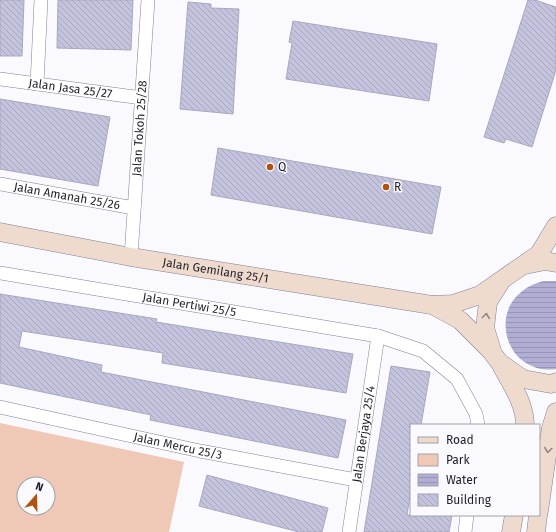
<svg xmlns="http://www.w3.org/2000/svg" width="556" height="532" font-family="'Fira Sans',sans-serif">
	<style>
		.park { fill: #efc9b6; fill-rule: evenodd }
		.water { fill: url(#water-rules) }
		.building { fill: url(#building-back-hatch); stroke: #a8a7c1 }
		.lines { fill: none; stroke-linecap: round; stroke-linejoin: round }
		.street-casing { stroke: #818099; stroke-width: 14 }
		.secondary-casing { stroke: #818099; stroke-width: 19 }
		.street { stroke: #fff; stroke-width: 13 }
		.secondary { stroke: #efdace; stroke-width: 18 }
		.oneway { stroke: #928684 }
		.poi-dot { fill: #b2520e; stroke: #f9f9fe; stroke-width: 1.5 }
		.labels { text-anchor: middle; stroke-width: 3; stroke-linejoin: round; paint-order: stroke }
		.street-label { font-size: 12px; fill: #201f29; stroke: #f9f9fe }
		.poi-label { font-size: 12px; fill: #201f29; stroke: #f9f9fe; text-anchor: start }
	</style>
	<defs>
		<pattern id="water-rules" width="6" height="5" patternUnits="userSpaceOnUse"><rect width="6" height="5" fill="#b0aed3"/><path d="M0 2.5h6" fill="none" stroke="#9795b5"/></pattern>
		<pattern id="building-back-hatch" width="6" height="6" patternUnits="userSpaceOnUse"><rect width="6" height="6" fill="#c4c3dd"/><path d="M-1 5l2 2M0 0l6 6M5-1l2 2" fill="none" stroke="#a8a7be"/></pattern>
	</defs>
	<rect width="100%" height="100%" fill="#f9f9fe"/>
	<path class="park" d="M0,423L184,462L169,532H0ZM24,484H48V508H24Z"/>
	<path class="water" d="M543,281H556V369C547,370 540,370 532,366C504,355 496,314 519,294C526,287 534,284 543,281Z"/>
	<path class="building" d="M0,0H24L22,56H0Z
		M58,0H133L131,50L57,48Z
		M528,0H535L556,7V70L532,147L506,139L504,143L484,137Z
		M188,2L211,4V8L239,9L233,114L180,109Z
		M293,21L437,44L429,101L286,79L292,43L289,42Z
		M0,99L110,117L98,186L0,169Z
		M218,148L441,187L432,234L211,195Z
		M0,294L157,319L156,322L353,354L346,393L162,363L163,353L22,331L19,347L102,365L101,372L346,420L338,458L150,420L151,415L0,383Z
		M391,366L430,372L421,425H411V489L407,515H452L449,532H364Z
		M207,475L328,508L322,532H299L199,506Z"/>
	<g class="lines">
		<defs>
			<g id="street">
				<path id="s1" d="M0,79L142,98"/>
				<path d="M37,84L41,0"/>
				<path id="s2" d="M0,184L134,208"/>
				<path id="s3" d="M131,257L148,0"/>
				<path id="s4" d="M0,273L378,336L423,351L457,379L476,414L478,425"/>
				<path id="s5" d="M0,407L200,451L356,480"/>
				<path id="s6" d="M349,532L378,336"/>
				<path d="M465,532L467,515"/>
			</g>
			<g id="secondary">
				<path id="s7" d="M0,232L131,257L432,305L453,304L480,295L539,254L556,226"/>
				<path d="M525,265L545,261L556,263"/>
				<path d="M500,283L488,302L485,328L493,354L500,363L523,379L551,384L556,382"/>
				<path d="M432,305L460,320L490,350"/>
				<path d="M502,367C512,385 525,404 525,425"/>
				<path d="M539,511L551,428L556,412"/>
				<path d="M511,532L514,515"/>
				<path d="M536,532L538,515"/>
			</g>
		</defs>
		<use href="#street" class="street-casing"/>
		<use href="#secondary" class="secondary-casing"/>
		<use href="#street" class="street"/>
		<use href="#secondary" class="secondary"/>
	</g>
	<defs><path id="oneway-chevron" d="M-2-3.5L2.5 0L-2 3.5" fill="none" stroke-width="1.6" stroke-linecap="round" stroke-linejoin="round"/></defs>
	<g class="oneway">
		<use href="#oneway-chevron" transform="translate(486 316) rotate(-83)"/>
		<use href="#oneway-chevron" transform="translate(548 450) rotate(98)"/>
	</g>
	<g class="poi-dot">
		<circle cx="270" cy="167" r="4"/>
		<circle cx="386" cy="187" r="4"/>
	</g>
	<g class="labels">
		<g class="street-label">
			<text dy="4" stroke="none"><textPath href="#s1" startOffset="71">Jalan Jasa 25/27</textPath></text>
			<text dy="4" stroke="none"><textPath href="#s3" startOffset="129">Jalan Tokoh 25/28</textPath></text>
			<text dy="4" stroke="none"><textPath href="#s2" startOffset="68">Jalan Amanah 25/26</textPath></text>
			<text dy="4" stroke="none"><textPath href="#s7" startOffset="219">Jalan Gemilang 25/1</textPath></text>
			<text dy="4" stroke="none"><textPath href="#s4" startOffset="192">Jalan Pertiwi 25/5</textPath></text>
			<text dy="4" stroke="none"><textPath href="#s6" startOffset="99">Jalan Berjaya 25/4</textPath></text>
			<text dy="4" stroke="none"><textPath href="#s5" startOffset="182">Jalan Mercu 25/3</textPath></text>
		</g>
		<g class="poi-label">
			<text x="278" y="171">Q</text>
			<text x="394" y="191">R</text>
		</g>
	</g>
	<rect x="410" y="424" width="130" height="92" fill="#f9f9fe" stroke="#a2a2a9"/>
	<rect x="418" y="437" width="20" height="6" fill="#efdace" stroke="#a2a2a9"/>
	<text x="446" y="444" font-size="12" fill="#201f29">Road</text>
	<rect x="418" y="454" width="20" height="12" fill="#efc9b6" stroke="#a2a2a9"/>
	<text x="446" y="464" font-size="12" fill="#201f29">Park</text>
	<rect x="418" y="474" width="20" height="12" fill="url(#water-rules)" stroke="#a2a2a9"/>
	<text x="446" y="484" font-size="12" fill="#201f29">Water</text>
	<rect x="418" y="494" width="20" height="12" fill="url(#building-back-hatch)" stroke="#a2a2a9"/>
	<text x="446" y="504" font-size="12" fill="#201f29">Building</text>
	<g transform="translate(36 496) rotate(20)"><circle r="19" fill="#f9f9fe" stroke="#a2a2a9"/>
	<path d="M0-3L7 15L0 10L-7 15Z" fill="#b2520e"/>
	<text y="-6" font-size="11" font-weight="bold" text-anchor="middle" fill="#201f29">N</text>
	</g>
</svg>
